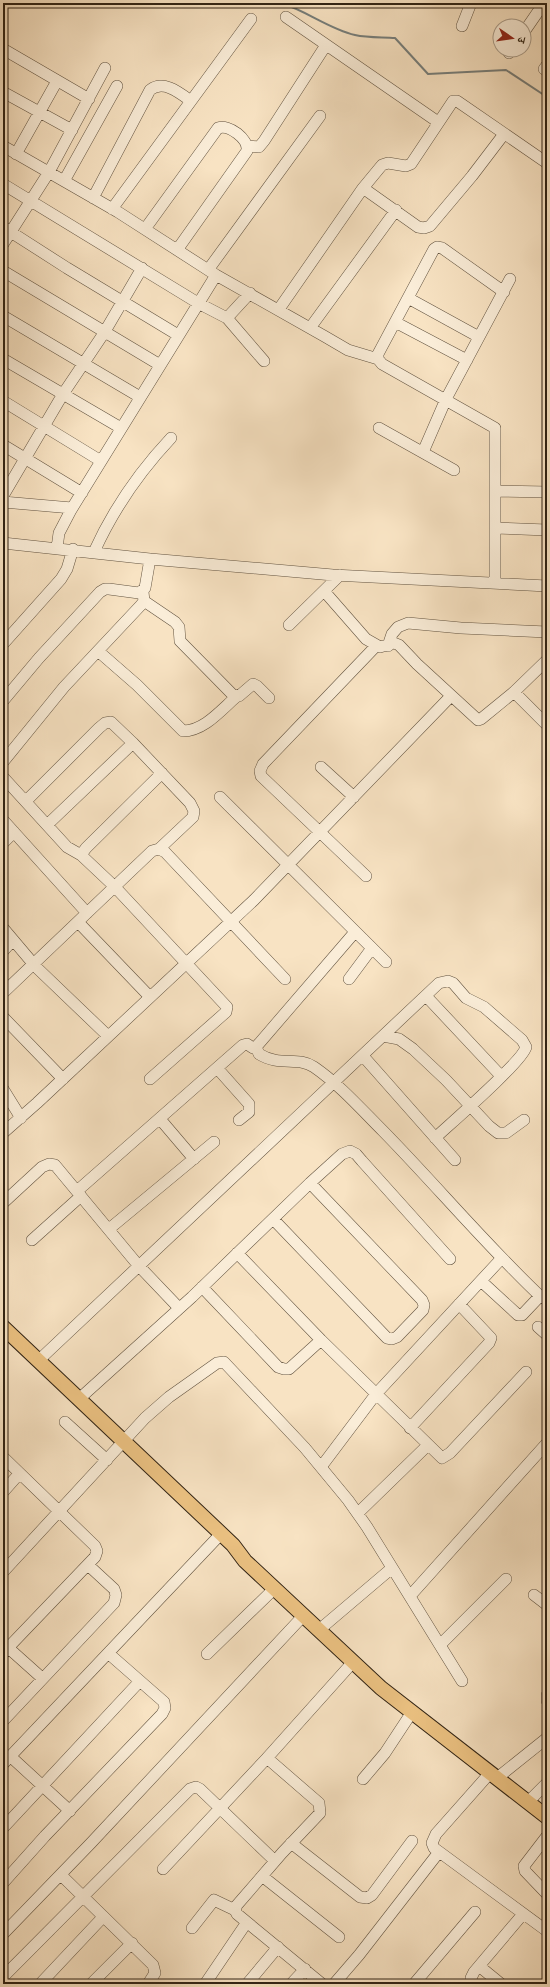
<svg xmlns="http://www.w3.org/2000/svg" width="550" height="1987" font-family="'Sorts Mill Goudy','Noto Serif Devanagari',serif">
	<style>
		.lines { fill: none; stroke-linecap: round; stroke-linejoin: round }
		.stream { stroke: #767e7b; stroke-width: 2 }
		.minor-casing { stroke: #625340; stroke-width: 12 }
		.major-casing { stroke: #302314; stroke-width: 16 }
		.minor { stroke: #faedd8; stroke-width: 11 }
		.major { stroke: #ecc282; stroke-width: 14 }
	</style>
	<rect width="100%" height="100%" fill="#f8e3c3"/>
	<filter id="stains"><feTurbulence type="fractalNoise" baseFrequency=".005" numOctaves="4"/><feColorMatrix values="0 0 0 0 .2 0 0 0 0 .09 0 0 0 0 .02 0 0 0 .5 -.17"/></filter>
	<radialGradient id="worn" r=".72"><stop offset=".6" stop-color="#630" stop-opacity="0"/><stop offset="1" stop-color="#630" stop-opacity=".3"/></radialGradient>
	<g class="lines">
		<path class="stream" d="M281,3C307,11 329,29 355,35C368,38 383,37 395,38L428,74L506,70L547,97"/>
		<defs>
			<path id="minor" d="M286,17L438,122
				M462,26L471,3
				M524,32L544,3
				M3,49L89,99
				M509,53L511,50
				M544,69L547,65
				M3,92L72,130
				M3,146L118,212L216,275L324,336L348,350L378,359
				M248,146L259,147L264,141L326,45
				M16,154L57,81
				M64,181L117,86
				M3,184L198,303L227,318L264,361
				M363,188L418,227L424,228L430,226L472,176L504,134
				M93,198L150,90C163,79 180,93 191,101
				M112,209L251,19
				M3,227L67,268L178,335
				M145,229L218,128C229,124 249,139 247,151L177,250
				M3,244L49,172L105,68
				M208,270L320,116
				M3,271L160,365
				M408,298L479,337
				M279,309L363,188L382,165L388,163L406,166L411,164L453,101H457L547,163
				M3,316L140,397
				M227,318L250,293
				M395,322L467,360
				M310,328L396,210
				M3,359L121,428
				M3,401L101,461
				M379,428L454,470
				M3,445L82,493
				M423,452L446,399L510,279
				M495,491L547,492
				M3,496L63,394L104,333L142,268
				M3,502L72,508
				M495,528L547,530
				M3,543L150,559L333,575L547,586
				M57,548L59,533L71,510L216,275
				M94,552C113,510 140,471 171,438
				M495,583V428L382,364L378,359V354L434,249L437,247L442,248L504,292
				M324,591L366,639L380,647L394,643L399,645L417,664L478,720L481,719L514,692L547,660
				M144,601L175,622L179,627L180,641L233,695L239,696L253,684L257,686L269,698
				M289,625L340,575
				M3,644L61,579L67,569L73,549
				M388,646L392,634L398,627L408,623L461,628L547,632
				M98,651L137,685L183,731C204,731 221,710 236,697
				M514,692L547,725
				M3,701L39,658L100,592L105,589H109L139,593L145,588L150,559
				M3,762L64,687L141,605L144,601L143,592
				M321,767L354,797
				M3,777L67,847L81,855L115,887L227,1007L226,1012L150,1079
				M220,797L386,962
				M26,801L99,728L105,723L111,722L133,743L190,803L194,811L193,817L159,849
				M3,820L87,913
				M47,825L133,743
				M3,843L14,832
				M81,855L86,848L162,773
				M366,876L261,776L260,771L263,764L376,646
				M78,922L150,997
				M3,928L36,967L108,1036
				M3,951L13,940
				M349,979L372,948
				M3,993L152,851L159,849L165,852L285,979
				M426,996L501,1076
				M3,1017L63,1079
				M383,1036L399,1039L413,1049L446,1080L489,1126L498,1133H506L524,1120
				M256,1047L259,1054C280,1067 298,1056 314,1067C340,1085 361,1109 383,1131C436,1185 485,1244 540,1296L547,1299
				M363,1056L455,1160
				M217,1068L249,1104V1112L239,1120
				M3,1089L21,1118
				M160,1119L194,1159
				M3,1133L37,1103L254,900L451,696
				M77,1191L243,1045L247,1044L253,1048L256,1047L355,932
				M3,1203L42,1167L49,1164L55,1165L138,1265L179,1308
				M273,1219L387,1338L392,1339L397,1337L423,1310L424,1305L422,1300L310,1183
				M109,1229L214,1142
				M32,1240L81,1196
				M237,1253L321,1340L442,1458L450,1453L526,1372
				M481,1281L518,1315H522L540,1296
				M202,1287L278,1367L284,1369H289L321,1340
				M538,1327L547,1335
				M38,1361L439,983L448,981L453,983L466,998L484,1007L522,1040L526,1047C523,1061 450,1124 435,1138
				M79,1399L192,1297L310,1183L342,1154L350,1151L356,1154L362,1161L450,1259
				M65,1422L107,1460
				M410,1428L489,1343L491,1338L459,1304
				M3,1457L95,1546L97,1551L95,1557L3,1653
				M321,1467L376,1394L501,1259
				M3,1492L19,1474
				M358,1513L428,1445
				M3,1572L145,1418L169,1397L217,1363L224,1362L305,1448L348,1500L367,1527L462,1681
				M534,1595L547,1605
				M410,1596L547,1443
				M319,1630L392,1568
				M4,1644L42,1678
				M440,1645L506,1579
				M207,1654L275,1588
				M547,1695V1701
				M3,1721L114,1603L116,1595L114,1589L88,1565
				M10,1756L70,1811
				M267,1758L319,1803L320,1813L282,1853L237,1905L235,1910L237,1914L322,1984
				M3,1764L217,1538
				M490,1773L436,1834L432,1843L434,1848L547,1931
				M497,1778L547,1738
				M363,1779L385,1753L412,1712
				M528,1802L547,1783
				M3,1828L140,1681
				M547,1836L524,1866L525,1871L547,1894
				M291,1843L360,1897L367,1898L372,1895L412,1841
				M163,1869L267,1758L353,1662
				M61,1875L153,1965L155,1973L148,1984
				M262,1876L339,1937
				M3,1883L45,1836L162,1714L165,1708L164,1702L108,1653
				M192,1928L214,1900L235,1910
				M3,1934L91,1843L304,1615
				M479,1966L501,1984
				M3,1977L190,1789L196,1787L200,1789L275,1861
				M40,1984L103,1917
				M91,1984L132,1943
				M205,1984L247,1922
				M247,1984L278,1947
				M291,1984L305,1969
				M334,1984L359,1955L439,1852
				M414,1984L475,1912
				M473,1984L471,1978L474,1972L523,1914"/>
			<path id="major" d="M3,1327L233,1545L245,1561L381,1688L547,1817"/>
		</defs>
		<use href="#minor" class="minor-casing"/>
		<use href="#major" class="major-casing"/>
		<use href="#minor" class="minor"/>
		<use href="#major" class="major"/>
	</g>
	<rect width="550" height="1987" fill="none" stroke="#f8e3c3" stroke-width="16"/>
	<rect x="4" y="4" width="542" height="1979" fill="none" stroke="#302314" stroke-width="2"/>
	<rect x="8" y="8" width="534" height="1971" fill="none" stroke="#302314"/>
	<g transform="translate(512 38) rotate(103)"><circle r="19" fill="#faedd8" stroke="#a99c8a"/>
	<path d="M0-3L7 15L0 10L-7 15Z" fill="#8f2418"/>
	<text y="-6" font-size="11" font-weight="bold" text-anchor="middle" fill="#302314">उ</text>
	</g>
	<rect width="100%" height="100%" filter="url(#stains)"/>
	<rect width="100%" height="100%" fill="url(#worn)"/>
</svg>
